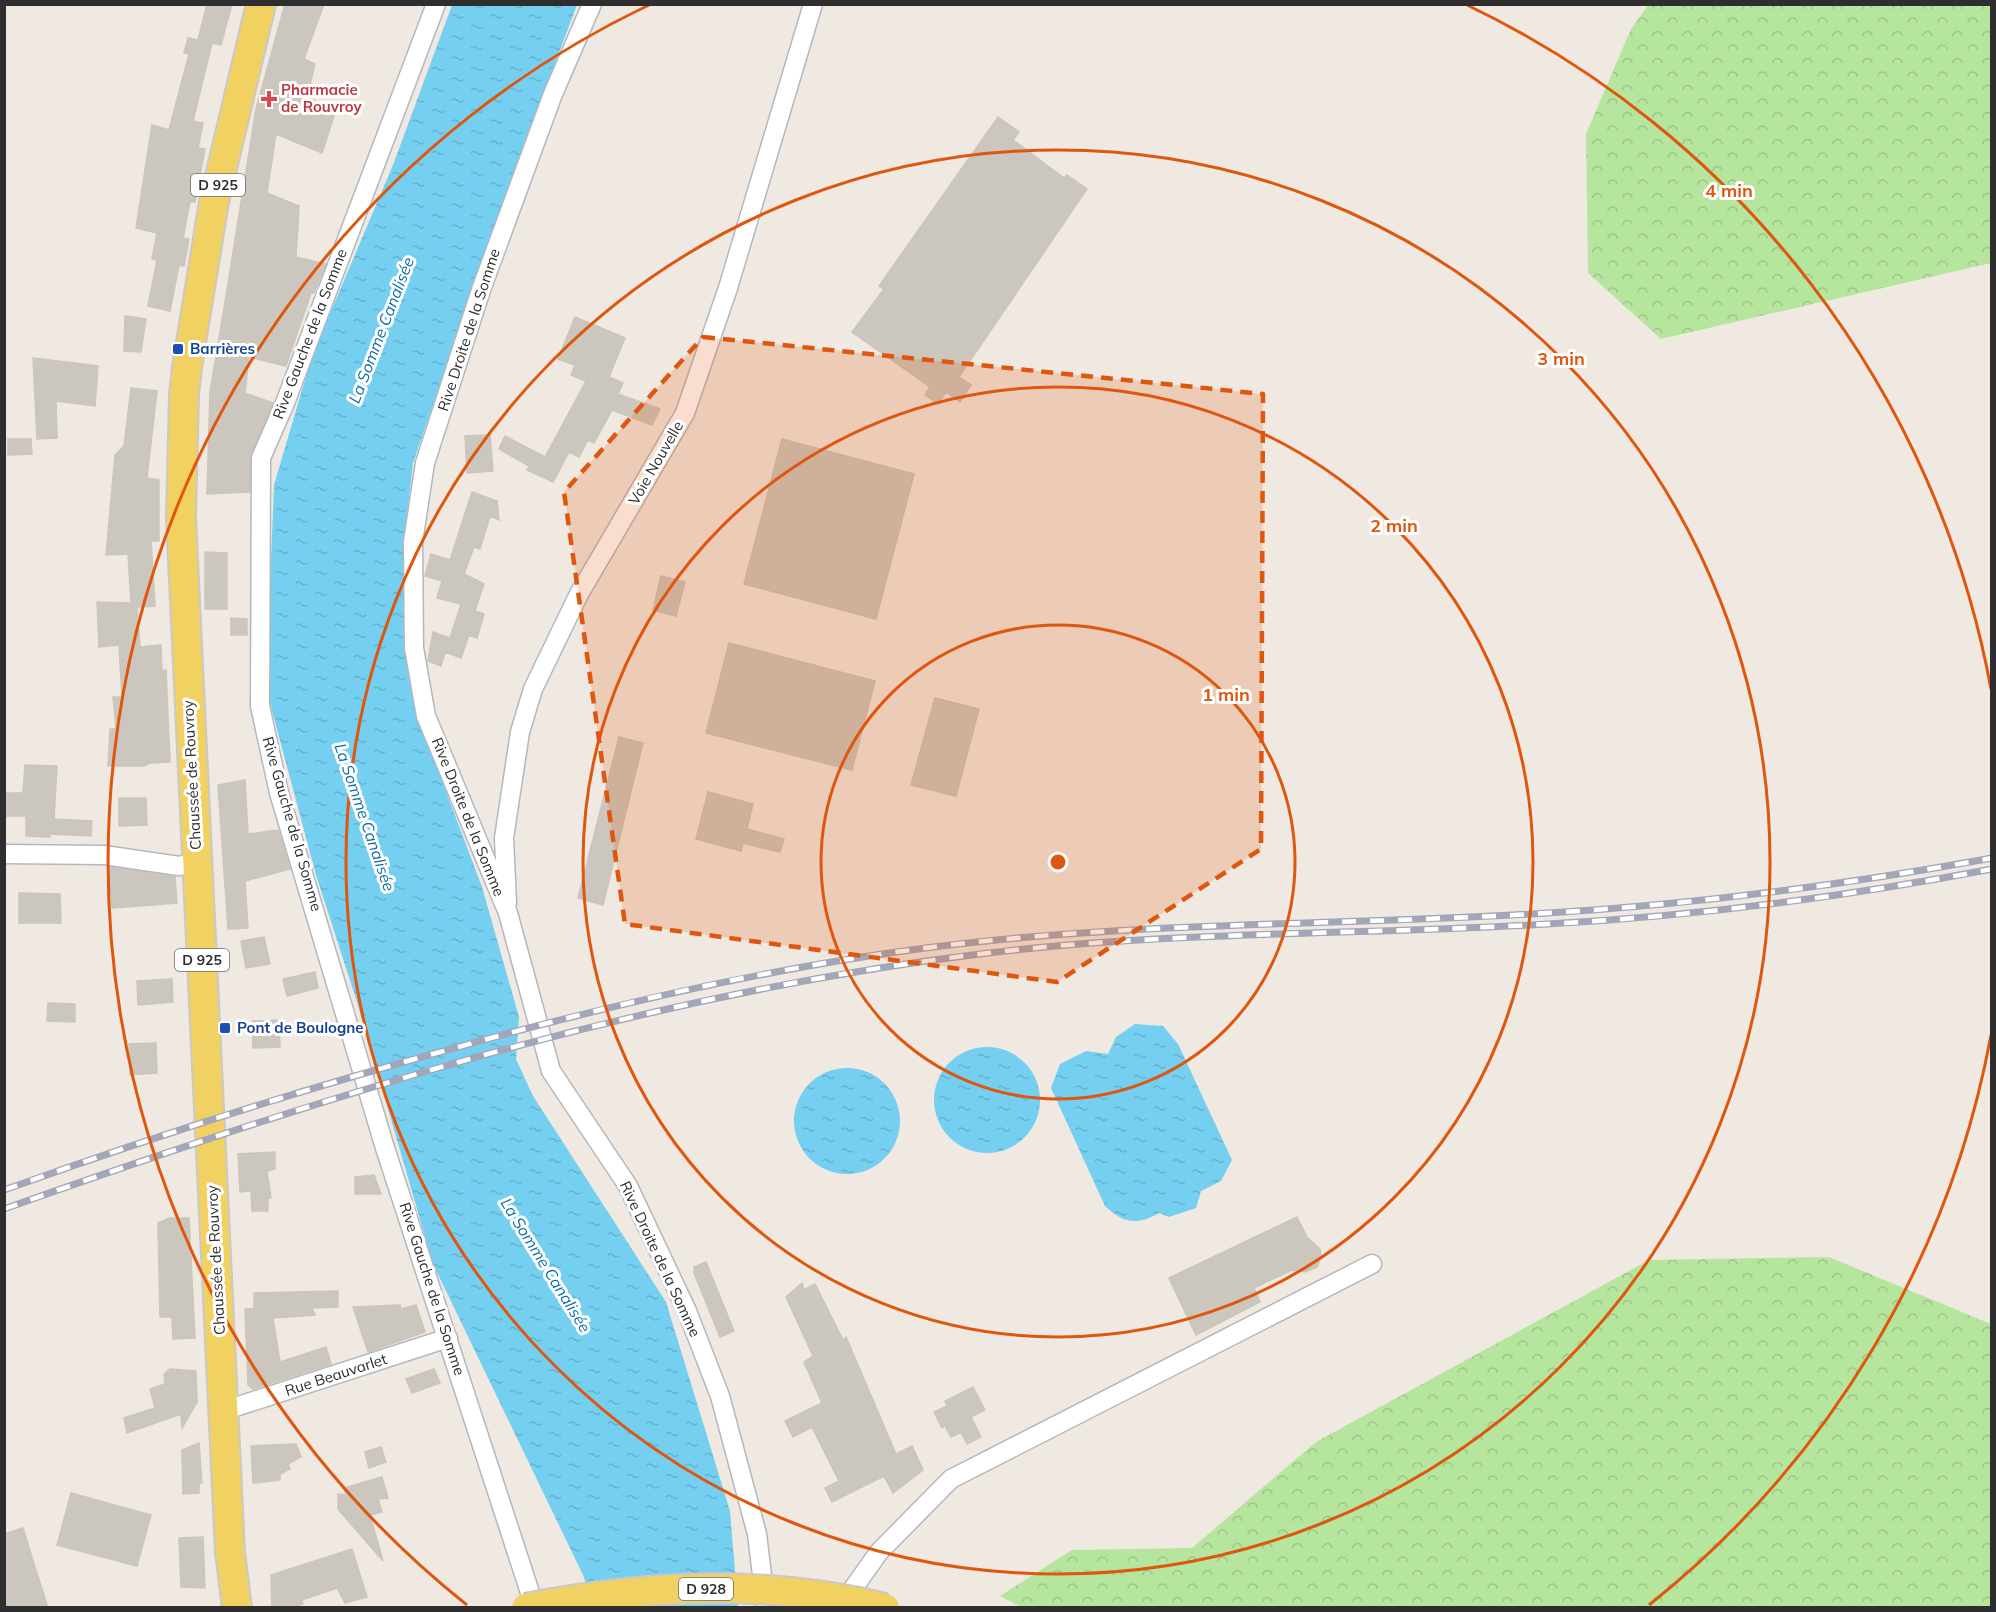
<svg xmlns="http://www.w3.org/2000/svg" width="1996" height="1612" font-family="Mulish,sans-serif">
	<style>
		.forest { fill: url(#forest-crowns) }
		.water { fill: url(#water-ripples) }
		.building { fill: #cbc7bf; stroke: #cbc5ba; stroke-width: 1.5 }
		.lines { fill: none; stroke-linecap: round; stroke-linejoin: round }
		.street-casing { stroke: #b4b7c1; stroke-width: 21 }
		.primary-casing { stroke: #c9c9c9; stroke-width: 32 }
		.street { stroke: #fff; stroke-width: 18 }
		.primary { stroke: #f2d163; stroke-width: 28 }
		.rail-casing { stroke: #a3a6b8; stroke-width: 7 }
		.rail { stroke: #fff; stroke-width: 4.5; stroke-dasharray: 14; stroke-linecap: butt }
		.primary-bridge-casing { stroke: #c9c9c9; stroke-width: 32; stroke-linecap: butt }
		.primary-bridge { stroke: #f2d163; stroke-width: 28 }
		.marked { fill: #df570e; fill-opacity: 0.2; stroke: #df570e; stroke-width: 4.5; stroke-dasharray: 12 8; stroke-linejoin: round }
		.ring { fill: none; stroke: #df570e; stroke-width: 3 }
		.health-dot { fill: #e0444e; stroke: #fff; stroke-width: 2 }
		.transit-dot { fill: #1a4fb4; stroke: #fff; stroke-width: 2 }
		.labels { text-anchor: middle; stroke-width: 6; stroke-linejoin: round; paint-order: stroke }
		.shield { fill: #fff; stroke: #6d6d6d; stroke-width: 1.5 }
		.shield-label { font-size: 14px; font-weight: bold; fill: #2e2e2e }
		.health-label { font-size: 15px; font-weight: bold; fill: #be3a42; stroke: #fff; text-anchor: start }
		.street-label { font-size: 15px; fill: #2e2e2e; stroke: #fff }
		.transit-label { font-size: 15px; font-weight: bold; fill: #164399; stroke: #fff; text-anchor: start }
		.water-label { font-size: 16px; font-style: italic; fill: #0d6fa3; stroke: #fff }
		.centre { fill: #df570e; stroke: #fff; stroke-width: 3 }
		.ring-label { font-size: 18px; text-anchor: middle; font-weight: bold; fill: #df570e; stroke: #fff; stroke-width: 6; stroke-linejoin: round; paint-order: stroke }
	</style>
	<defs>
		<pattern id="forest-crowns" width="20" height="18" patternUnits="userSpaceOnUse" patternTransform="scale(1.5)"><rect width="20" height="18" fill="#b6e59e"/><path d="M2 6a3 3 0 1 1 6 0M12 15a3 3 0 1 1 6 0" fill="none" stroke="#9dc588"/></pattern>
		<pattern id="water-ripples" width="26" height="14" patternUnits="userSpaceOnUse" patternTransform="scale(1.5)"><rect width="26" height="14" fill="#75cff0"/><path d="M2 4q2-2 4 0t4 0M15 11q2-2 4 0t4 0" fill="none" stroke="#66b2ce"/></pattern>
	</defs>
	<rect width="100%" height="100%" fill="#efe9e1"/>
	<path class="forest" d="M1649,4L1991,5V263L1661,339L1588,273L1586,134L1631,29Z
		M1829,1257L1991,1324V1607L1023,1608L1000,1596L1072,1550L1192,1548L1316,1442L1649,1260Z"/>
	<path class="water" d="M452,5H577L507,190L413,463L403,552L404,642L421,725L482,887L519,1017L516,1059L533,1096L666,1302L730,1511L738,1607H579L588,1589L583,1575L433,1264L357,1002L316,875L266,688L274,485L312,356L393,165Z
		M1135,1024L1163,1026L1178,1044L1232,1160L1221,1181L1201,1191L1196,1208L1169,1217L1159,1213C1137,1226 1123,1223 1105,1206L1051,1088L1060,1064L1086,1051L1108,1054L1116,1037Z
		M934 1100a53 53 0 1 1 106 0a53 53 0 1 1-106 0Z
		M794 1121a53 53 0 1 1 106 0a53 53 0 1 1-106 0Z"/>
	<path class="building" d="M207,4H232L221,45L212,43L193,121L203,123L198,148L205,149L195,202H190L183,238L189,239L184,266L179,265L170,311L148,306L157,260L152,259L157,233L136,228L152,125L169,130L189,54L184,53L188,38L202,41L198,40Z
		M285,4H324L304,59L315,64L307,97L336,110L322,153L276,134L267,193L299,206L296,257L326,264L314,293H311L286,366L249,357L245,393L273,403L251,454L250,492L207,494L210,392L226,296L256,109Z
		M998,117L1019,132L1013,140L1064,178L1067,175L1087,189L959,377L971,385L960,402L946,392L938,404L925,395L930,387L852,332L884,289L879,286Z
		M125,316L146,319L141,352L124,351Z
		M575,317L625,338L609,377L623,383L618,394L660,409L652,425L612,410L594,443L588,440L579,457L569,452L553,482L527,470L529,466L499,449L505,436L545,457L586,381L571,375L575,365L558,359Z
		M33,358L98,366L95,406L56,401L57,438L37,439Z
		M131,388L157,391L147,478L159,480V541H151L155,606L137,607L140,647L161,645L162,671L166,670L170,762L150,763L144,766H108L110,729H116L113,697H122L119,645L99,647L97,602L131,603L128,554L106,555L115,455L124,446Z
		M490,435L493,471L467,473L465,436Z
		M8,439H31L32,454L8,455Z
		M782,439L914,474L876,619L744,584Z
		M472,492L497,501L499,520L490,516L480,549L474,547L464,574L484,584L475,611L484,614L477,638L469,635L461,658L445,652L441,666L428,661L433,632L450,638L461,604L437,598L442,581L425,576L431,554L450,560Z
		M205,552L227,553V609H205Z
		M661,576L685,582L676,616L653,610Z
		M231,618L247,619V635H231Z
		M729,643L875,681L852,770L706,733Z
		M935,698L979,709L956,796L911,785Z
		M619,737L643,743L603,905L578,898Z
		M25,765L57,766L54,819L92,821L91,836L50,834V837L26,836V816H4V793H23Z
		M245,780L248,834L278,830L290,869L245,881L248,928L228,929L218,785Z
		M708,792L753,804L747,829L784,839L780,852L743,843L741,851L696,839Z
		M119,798H146L147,825L119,826Z
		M109,867L175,877L177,903L112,908Z
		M19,893L60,894L61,923H19Z
		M264,937L270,964L246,968L241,941Z
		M315,972L318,988L287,996L283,979Z
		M172,979L173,1002L138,1005L137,981Z
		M48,1003L75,1004V1022L47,1021Z
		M279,1020L280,1047L253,1048L252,1021Z
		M156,1043L157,1073L130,1075L129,1044Z
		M275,1152V1169L267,1171L271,1198H268V1211H252L251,1191L240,1192L238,1154Z
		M374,1175L381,1194H355V1177Z
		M1297,1217L1307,1237L1320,1249L1321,1258L1317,1267L1305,1272L1292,1270L1254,1288L1260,1302L1196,1335L1169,1278Z
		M169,1218H189L195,1338L173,1339L172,1317H160L158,1223Z
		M706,1262L734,1331L720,1337L694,1273V1267Z
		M802,1283L804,1290L815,1284L843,1340L846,1337L896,1454L912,1446L923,1470L893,1493L884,1476L832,1502L825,1488L839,1481L812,1427L793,1437L785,1421L822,1403L804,1362L813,1356L786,1297Z
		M338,1291V1307L312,1308L315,1315L273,1318L280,1362L326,1347L331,1364L253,1389L248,1385L245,1309H254V1293Z
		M400,1305L401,1309L416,1305L425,1332L368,1352L353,1307Z
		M170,1369L196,1371L197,1402L182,1428L181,1414L127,1433L124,1418L155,1408L150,1389L165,1384L164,1374Z
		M434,1369L440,1383L412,1393L406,1379Z
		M973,1387L985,1410L971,1417L981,1437L967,1444L961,1432L951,1437L945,1426L942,1428L934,1412L947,1406L945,1401Z
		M199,1443L202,1483H199V1493L183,1494L182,1450Z
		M296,1444L301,1457L288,1464L290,1469L280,1474V1480L253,1483L251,1446Z
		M381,1447L386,1462L369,1468L365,1452Z
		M382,1477L388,1498L378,1499L382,1512L370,1515L383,1561L338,1509V1494L346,1495L344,1488Z
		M71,1493L151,1515L137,1566L57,1545Z
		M23,1528L30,1551L48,1608H4V1534Z
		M203,1537L205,1588L181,1587L179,1538Z
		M352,1549L367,1597L345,1603L337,1588L302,1600L303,1604L291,1608H272L271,1575Z"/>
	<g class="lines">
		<defs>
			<path id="street" d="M436,4L285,403L261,458L260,706L279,793L385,1148L535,1608
				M592,4L553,94L481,290L425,463L413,542L414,648L426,716L508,913L551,1071L628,1186L687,1311L720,1396L757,1534L766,1608
				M4,854L104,855L179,866L197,862
				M507,903L504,838L520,732L533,689L579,594L685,413L728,288L813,4
				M223,1411L448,1338
				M840,1607L879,1552L951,1479L1372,1264"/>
			<path id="primary" d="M237,1608L230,1552L181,517L184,395L187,367L214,202L261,4"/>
		</defs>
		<use href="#street" class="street-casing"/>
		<use href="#primary" class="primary-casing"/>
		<use href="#street" class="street"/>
		<use href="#primary" class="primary"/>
		<defs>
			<path id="rail" d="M4,1190C152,1137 300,1090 451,1049C605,1006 759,970 918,949C1127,921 1338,926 1548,913C1697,904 1844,885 1992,858
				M4,1209C323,1096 651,993 988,953C1173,931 1361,935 1547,924C1697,916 1844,897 1992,869"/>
		</defs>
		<use href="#rail" class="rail-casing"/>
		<use href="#rail" class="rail"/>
		<defs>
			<path id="primary-bridge" d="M526,1608C643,1585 769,1579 885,1608"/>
		</defs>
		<use href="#primary-bridge" class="primary-bridge-casing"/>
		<use href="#primary-bridge" class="primary-bridge"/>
	</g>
	<path class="marked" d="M703,337L1263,394L1261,849L1057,982L625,924L564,492Z"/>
	<g class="ring">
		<circle cx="1058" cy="862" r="237"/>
		<circle cx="1058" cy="862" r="475"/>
		<circle cx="1058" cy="862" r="712"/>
		<path d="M1991 1035A949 949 0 0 1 1649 1605M467 1605A949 949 0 0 1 649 5M1467 5A949 949 0 0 1 1991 689"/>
	</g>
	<path class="health-dot" d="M266 90h6v6h6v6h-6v6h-6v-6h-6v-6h6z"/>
	<g class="transit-dot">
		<rect x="172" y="343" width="12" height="12" rx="3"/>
		<rect x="219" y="1022" width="12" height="12" rx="3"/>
	</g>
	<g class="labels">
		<g class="shield">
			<rect x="191" y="174" width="54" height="22" rx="4.5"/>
			<rect x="175" y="949" width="54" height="22" rx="4.5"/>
			<rect x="679" y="1578" width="54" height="22" rx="4.5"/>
		</g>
		<g class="shield-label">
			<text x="218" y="190">D 925</text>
			<text x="202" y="965">D 925</text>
			<text x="706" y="1594">D 928</text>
		</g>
		<g class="health-label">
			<text x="281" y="95">Pharmacie<tspan x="281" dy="17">de Rouvroy</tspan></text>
		</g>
		<g class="street-label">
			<text transform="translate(469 330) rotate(-72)" y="5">Rive Droite de la Somme</text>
			<text transform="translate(310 334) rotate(-69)" y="5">Rive Gauche de la Somme</text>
			<text transform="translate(656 463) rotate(-60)" y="5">Voie Nouvelle</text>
			<text transform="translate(192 775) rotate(-93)" y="5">Chaussée de Rouvroy</text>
			<text transform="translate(468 817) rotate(68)" y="5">Rive Droite de la Somme</text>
			<text transform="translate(292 824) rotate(74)" y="5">Rive Gauche de la Somme</text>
			<text transform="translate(660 1259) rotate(65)" y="5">Rive Droite de la Somme</text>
			<text transform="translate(216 1260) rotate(-93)" y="5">Chaussée de Rouvroy</text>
			<text transform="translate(432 1289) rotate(72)" y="5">Rive Gauche de la Somme</text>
			<text transform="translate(336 1375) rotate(-18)" y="5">Rue Beauvarlet</text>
		</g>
		<g class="transit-label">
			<text x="190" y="354">Barrières</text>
			<text x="237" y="1033">Pont de Boulogne</text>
		</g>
		<g class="water-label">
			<text transform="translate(381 330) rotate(-69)" y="6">La Somme Canalisée</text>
			<text transform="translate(365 817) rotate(71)" y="6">La Somme Canalisée</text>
			<text transform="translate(546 1265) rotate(58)" y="6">La Somme Canalisée</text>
		</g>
	</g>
	<circle cx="1058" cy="862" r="9" class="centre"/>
	<g class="ring-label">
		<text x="1729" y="197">4 min</text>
		<text x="1561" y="365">3 min</text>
		<text x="1394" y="532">2 min</text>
		<text x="1226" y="701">1 min</text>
	</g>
	<rect width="1996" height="1612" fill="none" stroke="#2e2e2e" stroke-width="12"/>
</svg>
